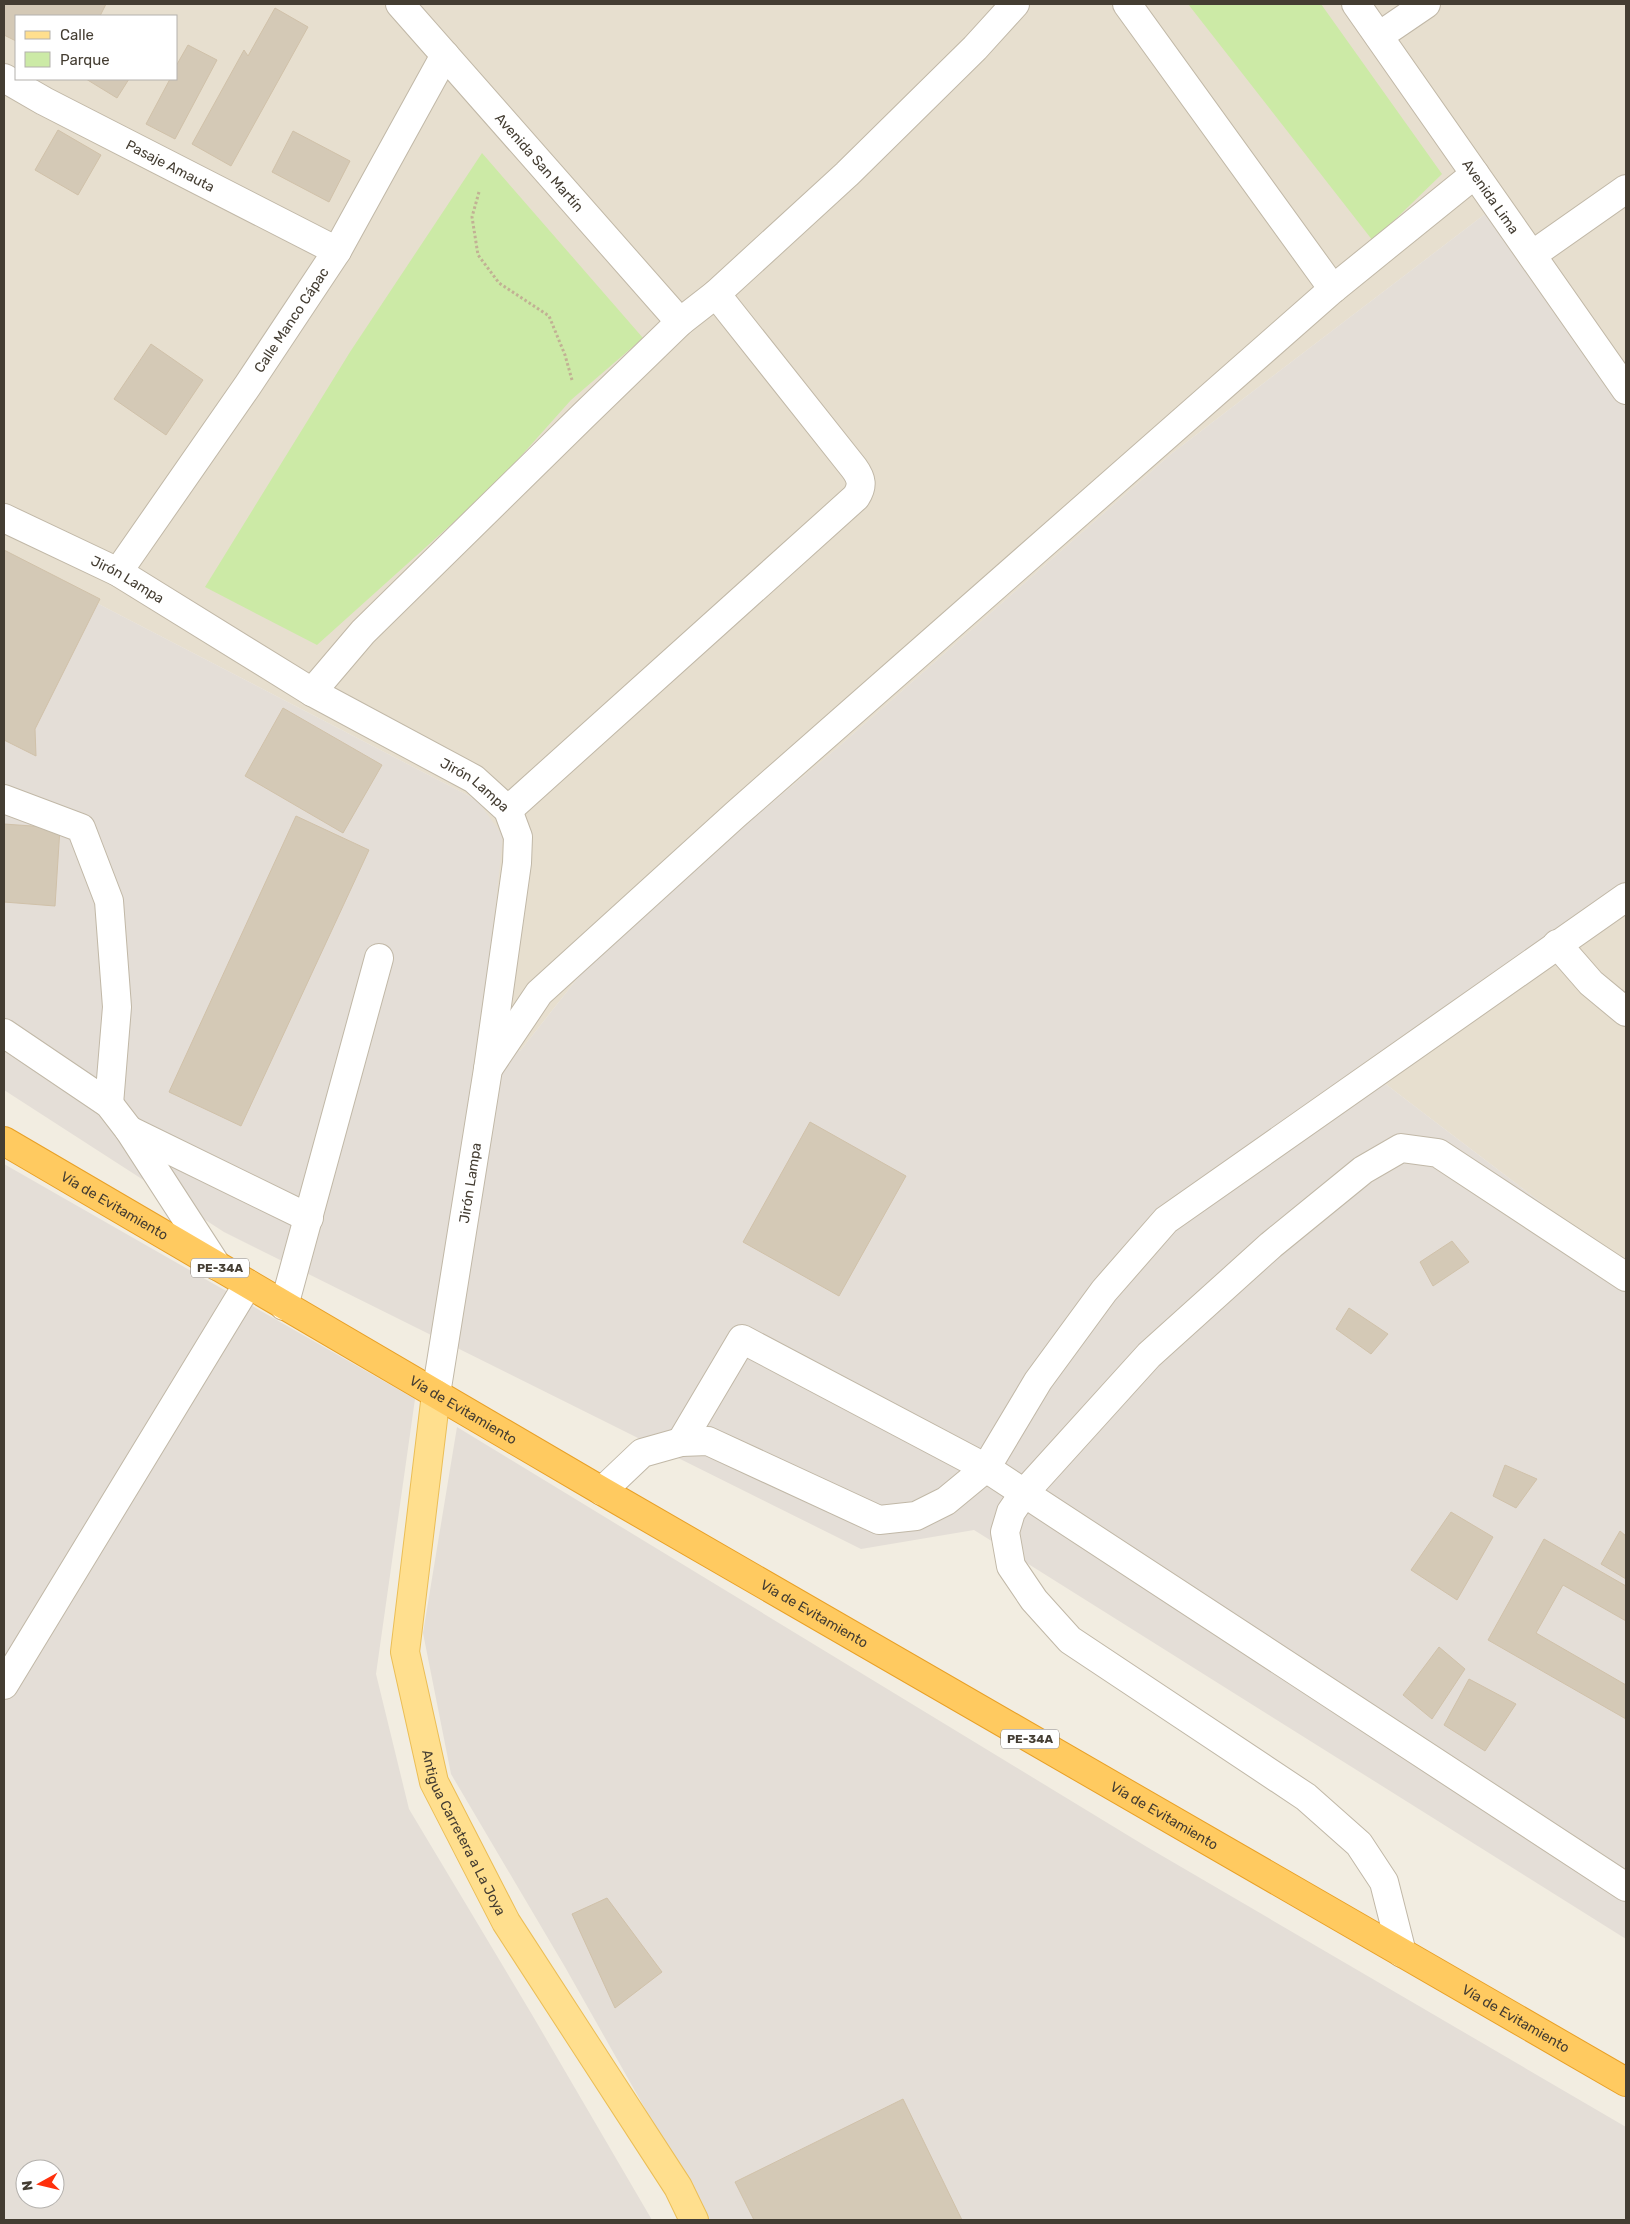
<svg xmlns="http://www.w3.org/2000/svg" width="1630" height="2224" font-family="Rubik,sans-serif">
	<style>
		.residential { fill: #e7dfcf; fill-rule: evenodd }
		.industrial { fill: #e4ded7; fill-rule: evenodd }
		.green { fill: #cceaa6 }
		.building { fill: #d4c9b6; stroke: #d0c1a9 }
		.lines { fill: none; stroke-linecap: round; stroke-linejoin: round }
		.minor-casing { stroke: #c1b8a7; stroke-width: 30 }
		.major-casing { stroke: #ebbe56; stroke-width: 30 }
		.highway-casing { stroke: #e8a026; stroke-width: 30 }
		.path { stroke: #c1b194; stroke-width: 3; stroke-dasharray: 2.5 2.5; stroke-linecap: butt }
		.minor { stroke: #fff; stroke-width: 28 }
		.major { stroke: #ffdf8e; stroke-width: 28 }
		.highway { stroke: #ffca60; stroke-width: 28 }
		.labels { text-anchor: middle; stroke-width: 4; stroke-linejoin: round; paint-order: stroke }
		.shield { fill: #fff; stroke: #7c7770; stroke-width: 1 }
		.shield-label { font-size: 12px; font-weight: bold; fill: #443d32 }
		.street-label { font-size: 14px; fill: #443d32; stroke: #fff }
	</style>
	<rect width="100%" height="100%" fill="#f2ede1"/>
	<path class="residential" d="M4,4H1626V408L1489,211L1171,454L837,748L607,941L520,1051L485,1008L477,800L4,555ZM16,16H176V79H16Z
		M1626,897V1267L1375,1076Z"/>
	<path class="industrial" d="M1489,211L1626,408V897L1375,1076L1626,1267V1939L974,1530L861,1549L224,1232L4,1090V555L477,800L503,836L485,1008L520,1051L607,941L837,748L1171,454Z
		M4,1164L415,1399L376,1674L409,1809L534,2018L652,2220H4ZM25,2169H55V2199H25Z
		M457,1427L1147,1847L1626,2127V2220H708L565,1967L451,1774L423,1633Z"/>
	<path class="green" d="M1188,4H1321L1442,174L1373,241Z
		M482,153L643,338L571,400L495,485L317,645L205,587L350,352Z"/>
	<path class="building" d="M4,4H106L100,16H16V41L4,35Z
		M275,8L308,27L231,166L192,144L244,50L248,56Z
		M188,45L217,60L175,139L146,124L170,79H176V66Z
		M86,79H129L117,98Z
		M58,130L101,155L78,195L35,170Z
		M293,131L350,161L329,202L272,172Z
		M151,344L203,380L166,435L114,399Z
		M4,550L100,599L35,729L36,756L4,740Z
		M283,708L382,765L343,833L245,776Z
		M296,816L369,850L241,1126L169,1092Z
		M4,824L60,828L55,906L4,902Z
		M810,1122L906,1176L839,1296L743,1242Z
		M1452,1241L1469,1262L1433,1286L1420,1262Z
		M1349,1308L1388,1334L1371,1354L1336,1329Z
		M1505,1465L1537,1479L1516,1508L1493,1496Z
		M1451,1512L1493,1537L1457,1600L1411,1570Z
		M1620,1531L1626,1536V1579L1601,1564Z
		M1544,1539L1626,1586V1621L1563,1585L1536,1633L1626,1685V1719L1488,1640Z
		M1439,1647L1465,1669L1432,1719L1403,1695Z
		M1469,1679L1516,1704L1485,1751L1444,1725Z
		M607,1898L662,1972L615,2008L572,1914Z
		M903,2099L962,2220H754L735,2182Z"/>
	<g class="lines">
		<defs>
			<g id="minor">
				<path id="s1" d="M400,4L680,322"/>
				<path d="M1127,4L1333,289"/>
				<path id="s2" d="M1356,4L1626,390"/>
				<path d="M1379,36L1426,4"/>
				<path id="s3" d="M4,78L44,101L337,251"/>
				<path d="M1532,255L1626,189"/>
				<path id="s4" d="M4,518L118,572L312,692L474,779L508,810L518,837L517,863L488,1069L436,1394"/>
				<path id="s5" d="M118,572L248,385L337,251L445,55"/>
				<path d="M312,692L363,632L582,417L680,322L716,294L847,174L975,48L1015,4"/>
				<path d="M4,799L81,828L109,901L117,1007L109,1104"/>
				<path d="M508,810L856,497C863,486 862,479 854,468L716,294"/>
				<path d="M1557,944L1591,983L1626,1012"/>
				<path d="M4,1033L109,1104L129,1130L217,1266"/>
				<path d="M488,1069L539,993L735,815L1333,289L1475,174"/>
				<path d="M129,1130L309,1218"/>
				<path d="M284,1306L379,958"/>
				<path d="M681,1442L742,1339L986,1468L1626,1887"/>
				<path d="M602,1491L642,1453L681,1442L708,1441L879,1520L916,1516L946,1501L986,1468L1038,1381L1104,1291L1166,1220L1626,897"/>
				<path d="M4,1685L248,1284"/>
				<path d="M1402,1953L1384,1882L1359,1844L1306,1797L1070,1640L1034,1600L1011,1566L1005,1532L1011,1512L1024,1493L1149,1355L1271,1245L1363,1170L1401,1148L1438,1153L1626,1277"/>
			</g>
			<g id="major">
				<path id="s6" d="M436,1394L405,1652L434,1782L506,1922L678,2187L694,2220"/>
			</g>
			<g id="highway">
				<path id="s7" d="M4,1141L602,1491L1626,2082"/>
			</g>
		</defs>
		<use href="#minor" class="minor-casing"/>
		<use href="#major" class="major-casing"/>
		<use href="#highway" class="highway-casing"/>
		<path class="path" d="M479,192L472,217L478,255L499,283L549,316L565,355L572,380"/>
		<use href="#minor" class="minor"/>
		<use href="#major" class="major"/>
		<use href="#highway" class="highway"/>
	</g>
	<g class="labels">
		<g class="shield">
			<rect x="191" y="1258.5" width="58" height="19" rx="4"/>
			<rect x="1001" y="1729.5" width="58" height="19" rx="4"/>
		</g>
		<g class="shield-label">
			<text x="220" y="1272">PE-34A</text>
			<text x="1030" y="1743">PE-34A</text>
		</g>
		<g class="street-label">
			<text dy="5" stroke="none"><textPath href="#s1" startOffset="211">Avenida San Martín</textPath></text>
			<text dy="5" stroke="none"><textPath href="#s3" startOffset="188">Pasaje Amauta</textPath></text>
			<text dy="5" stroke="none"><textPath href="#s2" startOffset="235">Avenida Lima</textPath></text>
			<text dy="5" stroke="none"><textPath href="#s5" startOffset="306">Calle Manco Cápac</textPath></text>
			<text dy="5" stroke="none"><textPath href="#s4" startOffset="138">Jirón Lampa</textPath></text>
			<text dy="5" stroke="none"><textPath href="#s4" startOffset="542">Jirón Lampa</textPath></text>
			<text transform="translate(470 1183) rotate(-81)" y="5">Jirón Lampa</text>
			<text dy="5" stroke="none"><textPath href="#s7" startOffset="128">Vía de Evitamiento</textPath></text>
			<text dy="5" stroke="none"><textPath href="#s7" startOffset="532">Vía de Evitamiento</textPath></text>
			<text dy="5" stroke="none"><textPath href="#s7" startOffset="938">Vía de Evitamiento</textPath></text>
			<text dy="5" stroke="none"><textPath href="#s7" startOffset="1342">Vía de Evitamiento</textPath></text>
			<text dy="5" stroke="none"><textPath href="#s6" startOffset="451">Antigua Carretera a La Joya</textPath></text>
			<text dy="5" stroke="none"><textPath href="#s7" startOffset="1748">Vía de Evitamiento</textPath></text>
		</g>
	</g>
	<rect width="1630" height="2224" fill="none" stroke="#443d32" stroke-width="10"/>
	<rect x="15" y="15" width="162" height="65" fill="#ffffff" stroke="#b4b1ad"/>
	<rect x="25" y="31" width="25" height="8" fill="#ffdf8e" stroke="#b4b1ad"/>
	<text x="60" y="40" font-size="15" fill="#443d32">Calle</text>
	<rect x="25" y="52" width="25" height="15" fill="#cceaa6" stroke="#b4b1ad"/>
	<text x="60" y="65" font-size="15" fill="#443d32">Parque</text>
	<g transform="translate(40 2184) rotate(262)"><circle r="24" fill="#ffffff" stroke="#b4b1ad"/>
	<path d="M0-4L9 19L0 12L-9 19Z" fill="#ff300c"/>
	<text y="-8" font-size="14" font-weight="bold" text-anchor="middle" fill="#443d32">N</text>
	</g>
</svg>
